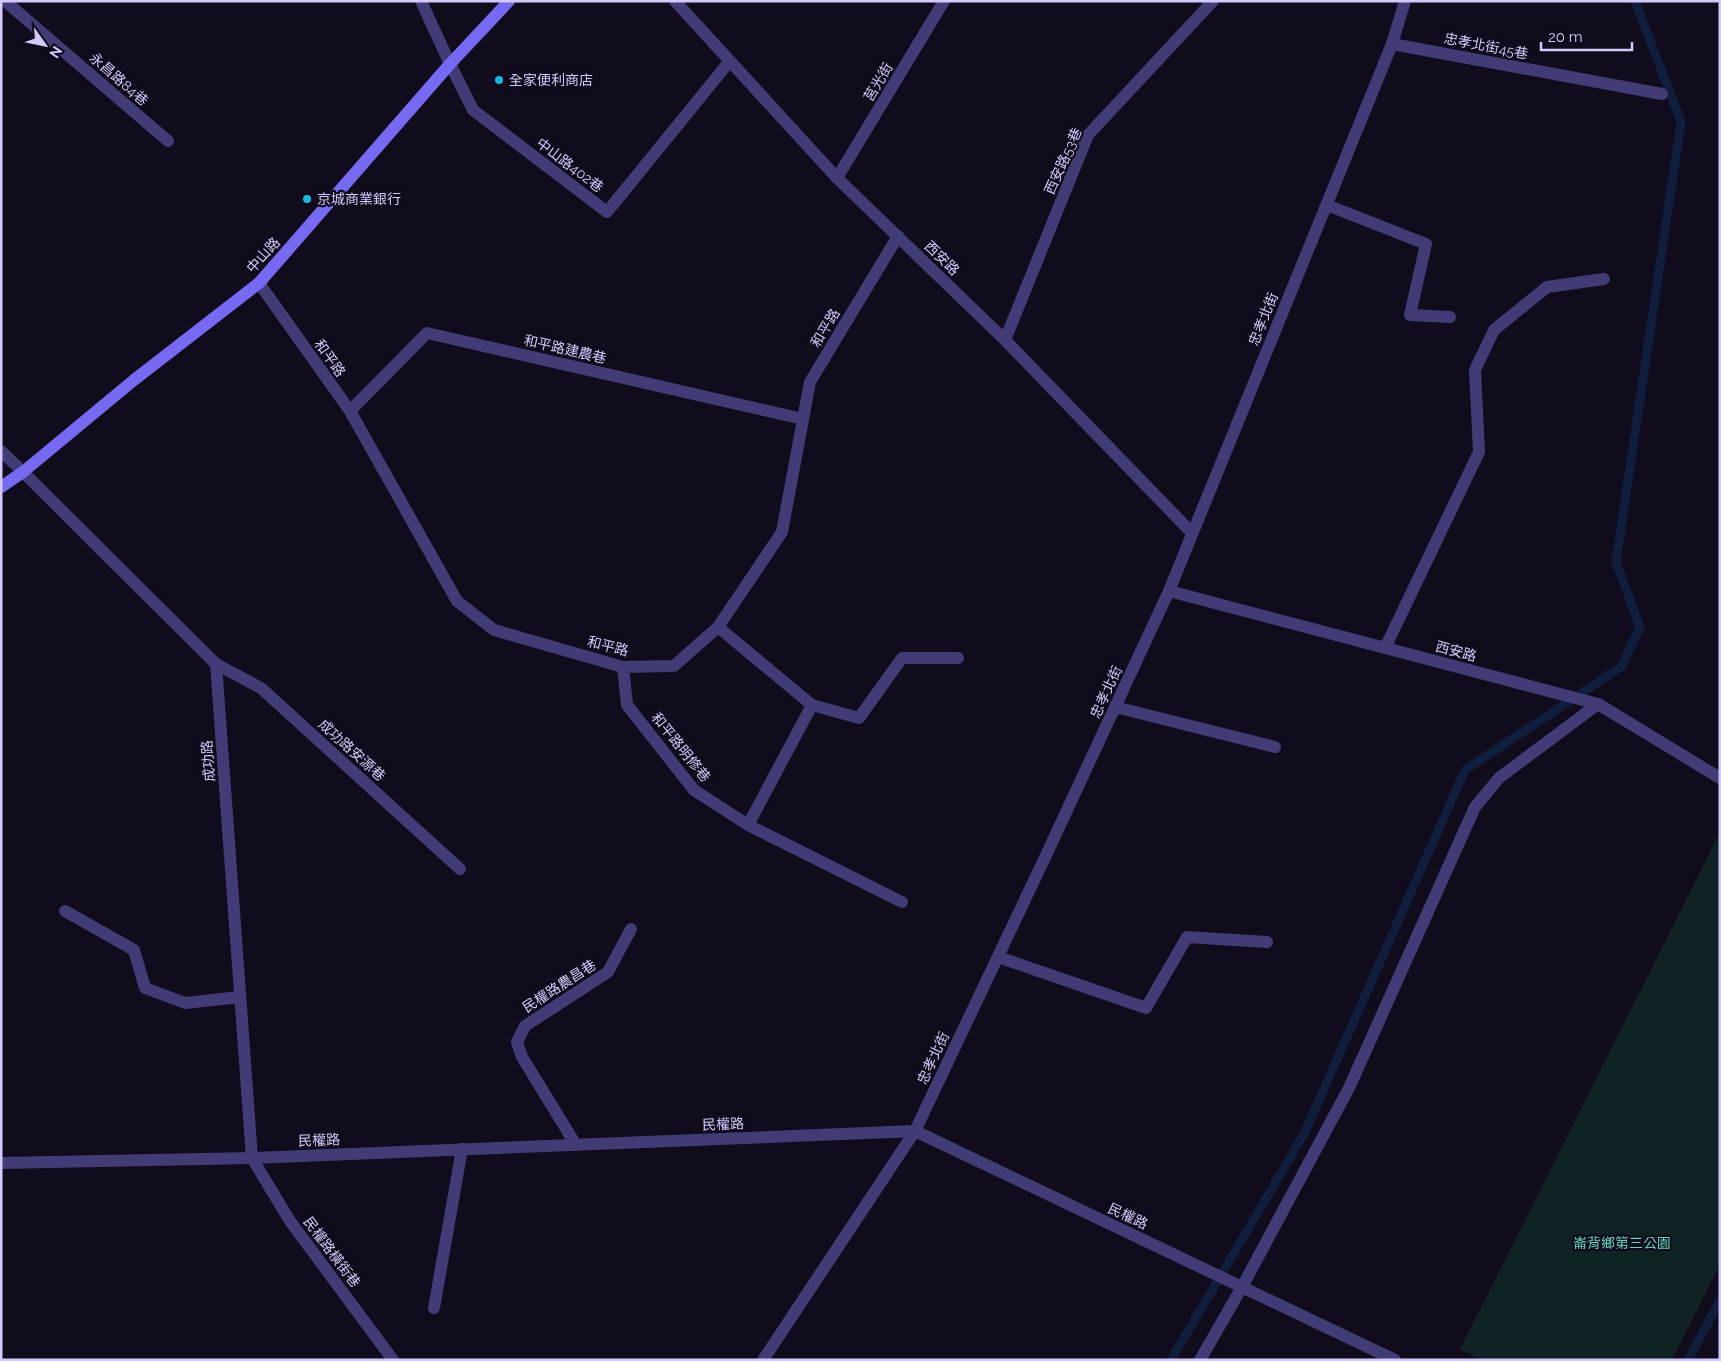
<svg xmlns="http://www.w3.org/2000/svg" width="1721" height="1361" font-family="Raleway,'Noto Sans TC',sans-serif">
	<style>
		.green { fill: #102324 }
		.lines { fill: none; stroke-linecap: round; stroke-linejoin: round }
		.stream { stroke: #0f1e3c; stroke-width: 9 }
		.service { stroke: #413b76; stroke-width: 12 }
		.minor { stroke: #413b76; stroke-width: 12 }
		.tertiary { stroke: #413b76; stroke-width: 12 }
		.secondary { stroke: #766af2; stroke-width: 12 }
		.poi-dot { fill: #13bcde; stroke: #100c1b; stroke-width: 2 }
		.labels { text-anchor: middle; stroke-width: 4.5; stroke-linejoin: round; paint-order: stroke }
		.street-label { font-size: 14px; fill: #d3cafb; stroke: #100c1b }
		.poi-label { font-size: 14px; fill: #d3cafb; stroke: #100c1b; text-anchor: start }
		.park-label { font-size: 14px; fill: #5ed3be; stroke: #100c1b }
	</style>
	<rect width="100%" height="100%" fill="#100c1b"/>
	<path class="green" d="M1720,832V1265L1672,1360H1481L1460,1349Z"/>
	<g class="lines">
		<path class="stream" d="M1171,1360L1304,1134L1465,770L1621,667L1640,627L1616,562L1681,122L1635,1
			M1688,1360L1720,1300"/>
		<path class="service" d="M5,1L168,141
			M675,1L837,178L1005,340L1192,533
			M1392,44L1662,94
			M450,64L473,110L607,212L729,62
			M837,178L944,1
			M1327,205L1426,244L1410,315L1450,317
			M259,283L350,411L457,601L494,630L623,667L674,666L718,627L782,532L810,382L898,236
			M1005,340L1088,135L1213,1
			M350,411L427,333L803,419
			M23,472L216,664L252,1158L290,1221L393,1360
			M1169,591L1598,704L1720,778
			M718,627L812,705L748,825
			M1385,648L1479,452L1475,370L1494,330L1547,287L1604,279
			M216,664L261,688L460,869
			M623,667L627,705L694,790L748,825L902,902
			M812,705L859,718L902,658H958
			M1115,707L1275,747
			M65,911L134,950L145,988L185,1003L240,997
			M998,957L1146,1008L1187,937L1267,942
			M576,1145L522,1057L517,1042L525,1026L608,972L631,929
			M434,1308L462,1149
			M1200,1360L1242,1287L1349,1088L1475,807L1499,778L1598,704"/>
		<path class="minor" d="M1,451L23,472
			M763,1360L915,1131L1041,866L1169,591L1392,44L1405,1"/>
		<path class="tertiary" d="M421,1L450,64
			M1,1163L252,1158L915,1131L1395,1360"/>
		<path class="secondary" d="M1,487L23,472L134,380L259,283L450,64L509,1"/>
	</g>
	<g class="poi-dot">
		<circle cx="499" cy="80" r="5"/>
		<circle cx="307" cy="199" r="5"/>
	</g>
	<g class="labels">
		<g class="street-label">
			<text transform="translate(1486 46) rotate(11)" y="5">忠孝北街45巷</text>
			<text transform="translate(119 79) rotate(41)" y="5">永昌路84巷</text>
			<text transform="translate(878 82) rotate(-59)" y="5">莒光街</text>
			<text transform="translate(1063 161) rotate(-66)" y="5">西安路53巷</text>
			<text transform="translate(570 165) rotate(37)" y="5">中山路402巷</text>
			<text transform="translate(263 255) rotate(-48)" y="5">中山路</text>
			<text transform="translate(942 258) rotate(44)" y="5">西安路</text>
			<text transform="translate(1263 319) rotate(-68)" y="5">忠孝北街</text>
			<text transform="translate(825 328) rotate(-59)" y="5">和平路</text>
			<text transform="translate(565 349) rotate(13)" y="5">和平路建農巷</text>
			<text transform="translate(330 358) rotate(55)" y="5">和平路</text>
			<text transform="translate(608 646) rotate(14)" y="5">和平路</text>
			<text transform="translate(1456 651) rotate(15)" y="5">西安路</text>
			<text transform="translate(1106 692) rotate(-65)" y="5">忠孝北街</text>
			<text transform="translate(681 747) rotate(51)" y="5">和平路明修巷</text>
			<text transform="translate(352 750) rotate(42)" y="5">成功路安源巷</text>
			<text transform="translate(208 761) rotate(-94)" y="5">成功路</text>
			<text transform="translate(559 986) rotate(-33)" y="5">民權路農昌巷</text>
			<text transform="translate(933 1058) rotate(-65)" y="5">忠孝北街</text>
			<text transform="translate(723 1124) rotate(-2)" y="5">民權路</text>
			<text transform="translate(319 1140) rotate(-2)" y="5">民權路</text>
			<text transform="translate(1128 1216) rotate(25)" y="5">民權路</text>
			<text transform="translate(332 1252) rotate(53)" y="5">民權路橫街巷</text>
		</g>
		<g class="poi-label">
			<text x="509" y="85">全家便利商店</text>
			<text x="317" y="204">京城商業銀行</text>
		</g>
		<g class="park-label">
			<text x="1622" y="1248">崙背鄉第三公園</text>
		</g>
	</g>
	<rect width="1721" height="1361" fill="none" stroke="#d3cafb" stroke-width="5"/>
	<g transform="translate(45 45) rotate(123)" stroke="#100c1b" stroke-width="4" paint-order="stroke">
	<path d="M0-4L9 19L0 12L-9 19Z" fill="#d3cafb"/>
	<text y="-8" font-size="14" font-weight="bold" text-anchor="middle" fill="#d3cafb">N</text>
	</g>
	<path d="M1541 42v8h91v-8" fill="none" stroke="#d3cafb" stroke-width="2.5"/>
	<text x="1548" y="42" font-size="15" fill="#d3cafb" stroke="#100c1b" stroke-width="4" paint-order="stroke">20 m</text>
</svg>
